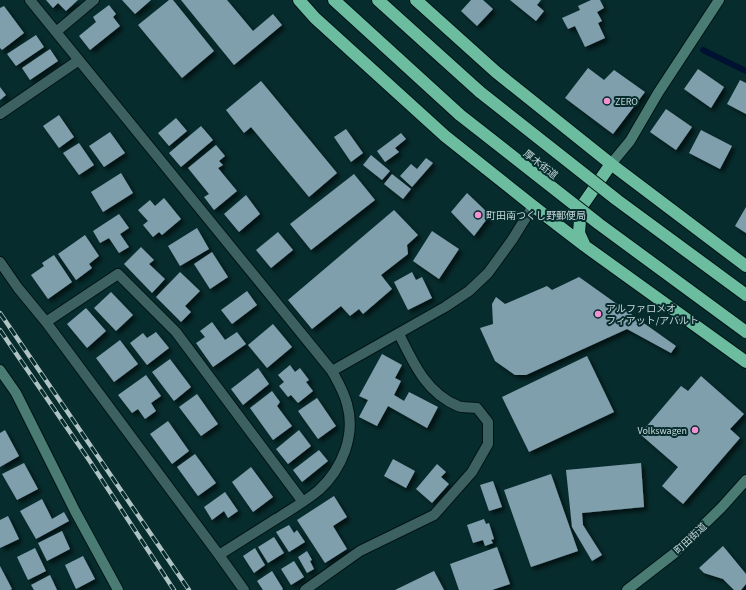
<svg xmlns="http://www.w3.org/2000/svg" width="746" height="590" font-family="'Source Sans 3','Noto Sans JP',sans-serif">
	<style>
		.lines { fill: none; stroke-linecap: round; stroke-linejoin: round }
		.stream { stroke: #001231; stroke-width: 6 }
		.building { fill: #809fad; filter: url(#shadow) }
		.street-casing { stroke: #001314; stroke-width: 12 }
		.secondary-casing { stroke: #001314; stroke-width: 12 }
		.highway-casing { stroke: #001314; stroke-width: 14 }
		.street { stroke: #3d6061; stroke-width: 10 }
		.secondary { stroke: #4b7c74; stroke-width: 10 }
		.highway { stroke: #6cbda0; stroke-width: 12 }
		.rail-casing { stroke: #afc3c4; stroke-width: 4.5 }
		.rail { stroke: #072c2d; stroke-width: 3; stroke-dasharray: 9; stroke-linecap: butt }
		.highway-bridge-casing { stroke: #001314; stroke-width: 14; stroke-linecap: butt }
		.highway-bridge { stroke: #6cbda0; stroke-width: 12 }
		.poi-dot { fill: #f591d2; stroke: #072c2d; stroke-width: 1.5 }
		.labels { text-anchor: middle; stroke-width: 4; stroke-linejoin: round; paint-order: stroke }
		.poi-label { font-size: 10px; fill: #c7d9da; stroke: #072c2d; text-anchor: start }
		.street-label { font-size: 10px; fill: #c7d9da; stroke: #072c2d }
	</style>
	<defs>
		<filter id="shadow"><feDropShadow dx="3.5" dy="3.5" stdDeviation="2" flood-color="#0009"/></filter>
	</defs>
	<rect width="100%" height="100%" fill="#072c2d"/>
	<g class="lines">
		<path class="stream" d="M703,50L746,71"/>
	</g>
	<path class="building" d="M46,0H78L66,11L58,3L53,8Z
		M122,0H151L135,14Z
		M169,0H173L214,51L182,78L138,25Z
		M181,0H227L253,31L273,14L282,25L234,65Z
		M471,0H483L493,9L477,26L461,11Z
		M510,0H541L537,5L544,11L536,21Z
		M591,0H600L604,8L597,12L602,21L598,23L605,38L585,47L575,26L568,29L562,18L580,10L578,6Z
		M109,5L116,14L113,17L120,26L90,50L79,36L96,22L93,17Z
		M4,6L24,33L2,50L0,48V8Z
		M36,35L44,47L16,66L7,54Z
		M50,49L58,61L30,80L22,68Z
		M588,68L604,80L614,70L645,92L613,134L565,98Z
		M698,69L724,87L711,108L684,89Z
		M740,80L746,83V114L727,104Z
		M261,81L337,173L309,197L251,127L244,133L226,110Z
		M0,87L6,95L0,100Z
		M666,109L692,127L676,150L650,132Z
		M59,115L74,137L59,148L43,126Z
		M176,118L187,131L169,146L158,133Z
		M201,126L213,140L181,167L169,153Z
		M346,129L363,153L351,162L334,137Z
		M701,130L732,146L720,169L689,153Z
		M110,132L125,153L104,167L89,146Z
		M401,133L406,139L395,148L399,152L385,162L377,151Z
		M79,143L94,165L79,175L63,153Z
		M216,145L225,156L219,161L223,165L218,168L237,191L214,210L204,197L209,194L188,168Z
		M371,155L390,171L382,180L363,165Z
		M426,158L433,163L412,187L400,176L411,164L417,169Z
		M121,173L133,193L103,212L91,192Z
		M354,174L375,200L311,250L290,224Z
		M392,174L411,189L403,199L384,184Z
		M467,193L490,215L474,236L451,212Z
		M246,195L260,214L239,232L224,214Z
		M164,198L181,219L162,235L159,232L153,237L143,225L148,221L138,210L150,200L155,206Z
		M746,207V233L735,226Z
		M394,210L418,235L407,245L408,254L381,275L392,289L363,314L359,309L350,316L341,306L312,329L288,300Z
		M119,214L129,228L120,234L129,247L119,253L109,238L100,243L93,231Z
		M197,228L209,249L180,266L168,246Z
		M432,231L459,249L439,279L413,261Z
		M278,232L293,250L271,268L256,250Z
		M85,235L99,256L89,264L92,268L76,280L58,254Z
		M141,247L154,260L149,264L165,279L152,293L124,264Z
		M212,252L228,277L210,289L194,264Z
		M54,255L72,282L48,299L31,275L44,266L42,263Z
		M180,272L200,291L185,306L191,312L181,322L156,297Z
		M412,272L416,280L422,277L432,298L408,310L394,282Z
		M579,277L676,346L671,353L627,329L526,375H515L495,361L480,328L493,324L492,304L496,297L505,304L547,286L552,290Z
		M247,291L257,305L232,324L221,310Z
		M111,292L133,315L116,331L94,308Z
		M86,308L106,331L87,348L67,324Z
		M212,322L225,340L237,332L246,344L213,367L196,343L205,337L200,331Z
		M273,324L292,347L267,368L248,345Z
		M156,332L169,348L147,365L130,343L143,333L147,338Z
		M120,340L138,364L114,382L96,358Z
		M382,354L402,365L395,378L401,381L394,395L404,401L409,392L438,407L427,428L388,406L377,426L359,417L368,400L359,396Z
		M587,356L614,412L529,452L502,397Z
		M170,359L191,387L174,401L152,372Z
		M290,365L295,372L300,368L309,380L306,382L313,391L298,403L291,395L288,397L279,386L284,382L278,375Z
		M258,368L269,384L243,405L231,389Z
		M146,375L161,396L151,403L156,411L145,419L138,409L132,413L118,395Z
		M701,376L744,414L730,429L740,438L683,504L662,486L678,467L640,434L681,386L688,391Z
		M272,391L280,402L277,406L292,426L273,440L250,408Z
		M197,394L218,424L201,436L179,407Z
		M317,398L336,426L318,439L298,411Z
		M168,421L189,451L172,464L150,434Z
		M5,430L19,456L0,467V433Z
		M299,430L311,446L288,464L276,449Z
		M319,450L328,461L302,482L293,470Z
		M195,454L216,483L198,496L177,467Z
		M393,459L415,471L406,488L384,476Z
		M24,463L38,489L17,500L2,474Z
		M641,463L644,507L582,513L583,525L602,555L592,561L572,527L566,470Z
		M437,464L446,472L441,477L449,484L432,503L416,489Z
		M251,467L273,497L253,512L232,482Z
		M551,474L578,551L531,567L504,490Z
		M493,481L502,507L489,511L480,485Z
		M225,492L238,511L228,518L224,511L212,520L204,507Z
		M334,496L347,517L333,526L347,549L325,563L297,520Z
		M42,499L52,519L64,512L69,521L36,539L20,511Z
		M8,516L19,539L0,548V520Z
		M484,519L486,524L489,523L494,539L491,540L493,543L485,546L483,540L473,543L467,525Z
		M289,525L294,533L297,530L305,542L289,552L276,532Z
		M62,531L70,549L47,561L38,543Z
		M274,537L284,553L268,563L258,547Z
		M723,546L746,574V584L741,590H734L723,579L704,573L699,568Z
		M497,547L510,584L492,590H459L450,564Z
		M35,548L46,571L28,580L17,557Z
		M255,548L265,565L254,573L243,556Z
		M307,551L312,560L310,561L314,569L307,573L298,557Z
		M83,556L95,579L76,589L65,565Z
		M294,561L304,577L291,585L281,569Z
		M0,566L12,589L10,590H0Z
		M272,571L283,589L282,590H263L257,581Z
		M434,571L444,590H395Z
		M50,575L57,590H34L31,585Z"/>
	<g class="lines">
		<defs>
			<path id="street" d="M30,0L332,371C338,382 344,392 347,404C356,435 342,469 319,490C306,501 290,510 276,519C257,531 238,543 219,555
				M56,32L94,0
				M0,114L79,60
				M0,262L18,288L46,322L219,555L244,590
				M46,322L118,274L176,332L303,502
				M332,371L445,307L469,291L488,273L512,240L533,206
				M305,590L360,551L434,515L472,472L488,444V422L477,408C471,407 463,408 458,406C426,393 413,362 399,334"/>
			<path id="secondary" d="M611,164L630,141L658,93L719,0
				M0,370L16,393L75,511L118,590
				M627,590L676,552L721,508L746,480"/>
			<path id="highway" d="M299,0L315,18L445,136L533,206L585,246L746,362
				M334,0L460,115
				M378,0L480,92
				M416,0L496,72L611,164L746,266
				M584,244L579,233L580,220L582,206L611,164"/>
		</defs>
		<use href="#street" class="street-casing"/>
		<use href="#secondary" class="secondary-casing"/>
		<use href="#highway" class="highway-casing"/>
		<use href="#street" class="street"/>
		<use href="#secondary" class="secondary"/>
		<use href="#highway" class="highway"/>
		<defs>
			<path id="rail" d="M0,313L189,590
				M0,330L89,460L174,590"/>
		</defs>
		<use href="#rail" class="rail-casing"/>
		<use href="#rail" class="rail"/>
		<defs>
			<path id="highway-bridge" d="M480,92L617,200L746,295
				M460,115L599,224L746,332"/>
		</defs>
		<use href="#highway-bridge" class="highway-bridge-casing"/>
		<use href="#highway-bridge" class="highway-bridge"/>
	</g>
	<g class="poi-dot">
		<circle cx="607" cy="101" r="4"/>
		<circle cx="478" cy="215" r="4"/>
		<circle cx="598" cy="314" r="4"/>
		<circle cx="695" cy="430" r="4"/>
	</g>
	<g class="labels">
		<g class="poi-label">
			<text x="615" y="105">ZERO</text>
			<text x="486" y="219">町田南つくし野郵便局</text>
			<text x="606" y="312">アルファロメオ<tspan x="606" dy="12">フィアット/アバルト</tspan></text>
			<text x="687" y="434" text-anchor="end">Volkswagen</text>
		</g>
		<g class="street-label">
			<text transform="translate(541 164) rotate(38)" y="4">厚木街道</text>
			<text transform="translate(690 538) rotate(-43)" y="4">町田街道</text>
		</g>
	</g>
</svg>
